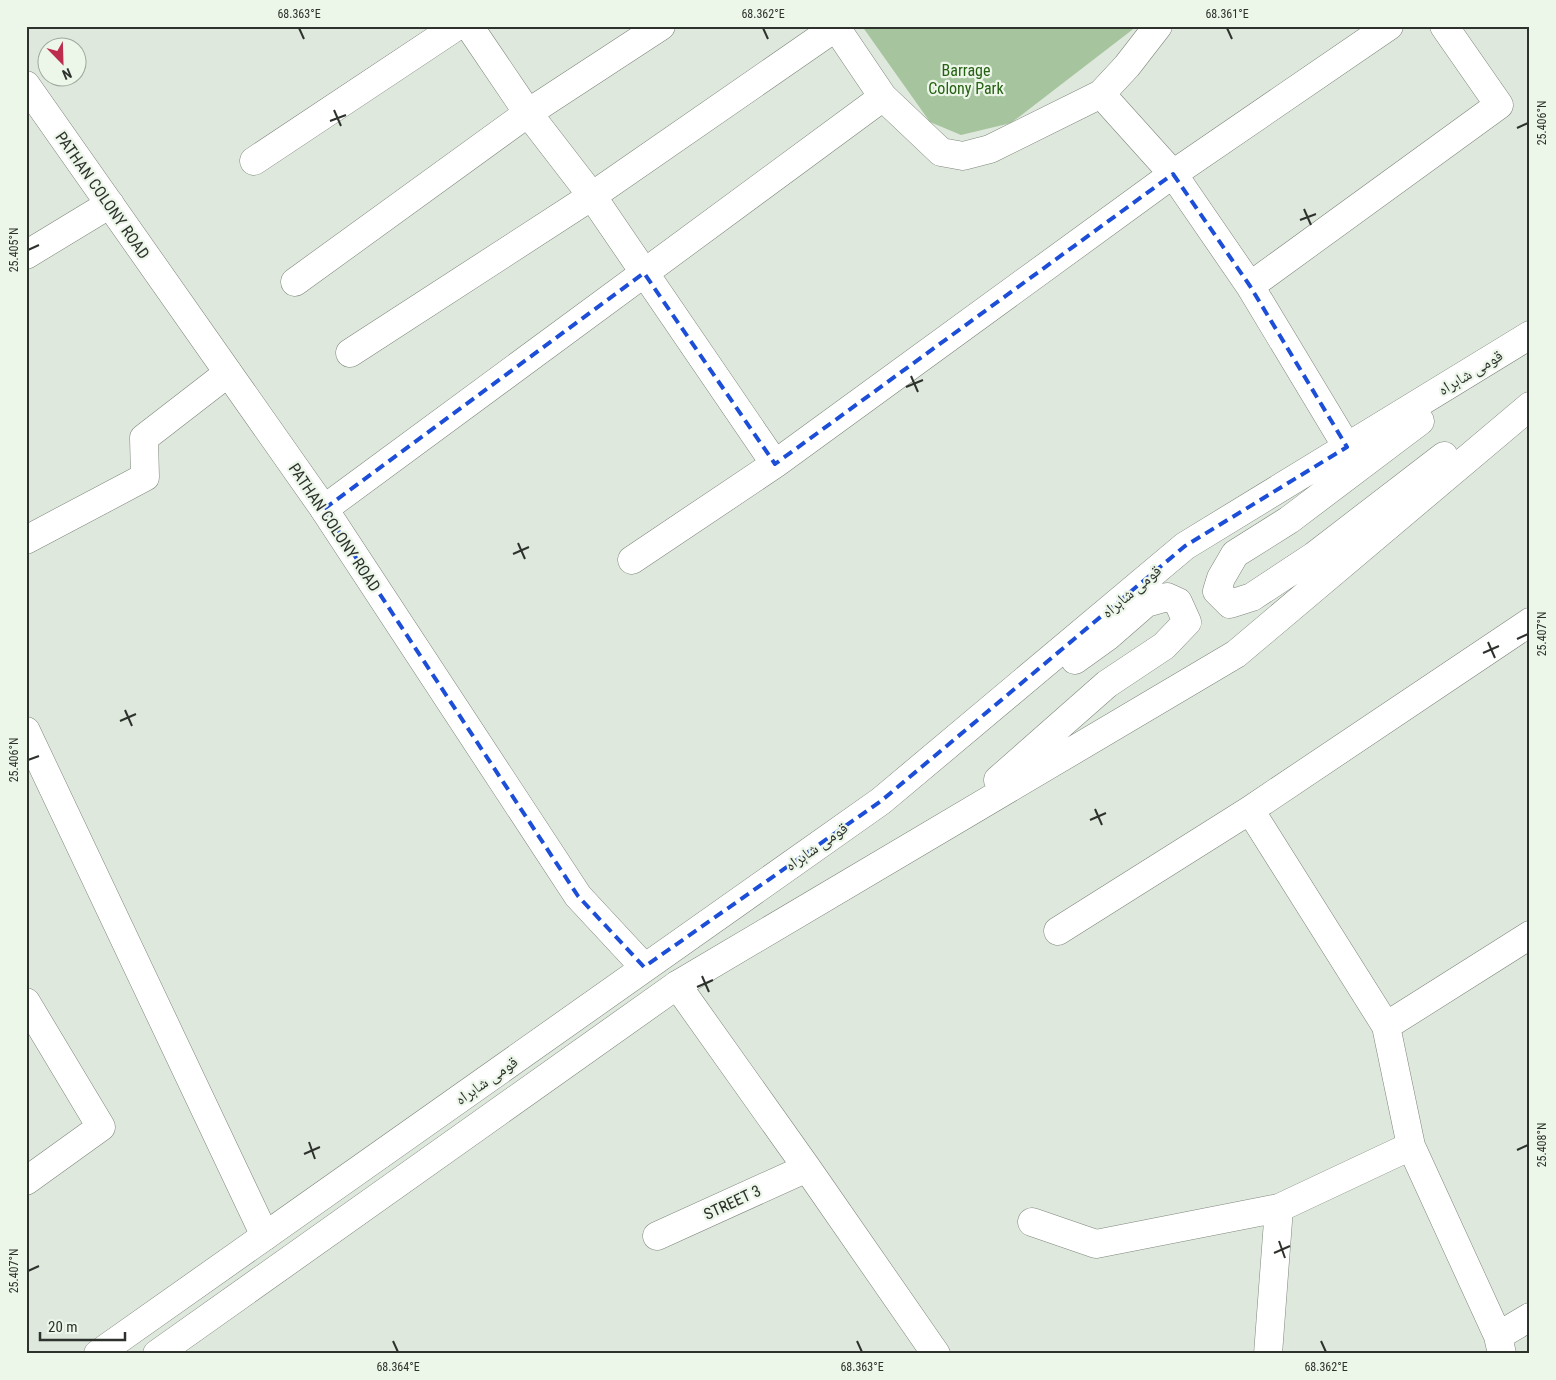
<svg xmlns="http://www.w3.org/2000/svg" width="1556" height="1380" font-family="'Roboto Condensed','Noto Naskh Arabic',sans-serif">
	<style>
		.green { fill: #a6c49e }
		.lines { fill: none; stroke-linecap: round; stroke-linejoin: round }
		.minor-casing { stroke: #7e877c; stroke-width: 29 }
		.major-casing { stroke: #7e877c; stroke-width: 29 }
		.highway-casing { stroke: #7e877c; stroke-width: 29 }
		.minor { stroke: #fff; stroke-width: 28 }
		.major { stroke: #fff; stroke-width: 28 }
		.highway { stroke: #fff; stroke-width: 28 }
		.marked { fill: none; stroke: #1d4ed8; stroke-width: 4; stroke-dasharray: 10 6; stroke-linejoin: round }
		.ticks { fill: none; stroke: #2e322d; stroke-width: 2 }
		.labels { text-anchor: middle; stroke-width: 4.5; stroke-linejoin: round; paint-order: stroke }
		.park-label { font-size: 16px; fill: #276113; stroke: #ecf6e9 }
		.street-label { font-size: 16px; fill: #2e322d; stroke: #ecf6e9 }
		.neatline { fill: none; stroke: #2e322d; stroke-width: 2 }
		.ticks-label { font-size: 12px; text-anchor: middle; fill: #2e322d }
	</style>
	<rect width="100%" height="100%" fill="#dee8dc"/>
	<path class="green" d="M862,26H1135L1132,30L1011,123L961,135L930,122Z"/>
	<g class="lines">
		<defs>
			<path id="minor" d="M469,26L528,113L592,196L775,464L632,560
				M835,26L883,97
				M1101,94L1127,66L1158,26
				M254,161L457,26
				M26,255L110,204
				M295,282L528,113L661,26
				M1250,286L1499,105L1444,26
				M350,353L592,196L836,27
				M775,464L1173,174L1389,26
				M324,509L883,97L941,152L963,156L990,149L1101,94L1173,174L1250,286L1347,447
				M26,540L145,477L144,438L228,373
				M26,731L265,1236
				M1058,931L1250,810L1530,622
				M677,985L807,1168L936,1354
				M26,1002L101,1127L26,1181
				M1386,1026L1530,935
				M1411,1146L1498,1336L1502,1354
				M1032,1222L1096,1244L1279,1208L1411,1146L1386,1026L1250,810
				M657,1236L807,1168
				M1498,1336L1530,1317
				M1268,1354L1279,1208"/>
			<path id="major" d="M26,85L324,509L578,896L644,967"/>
			<path id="highway" d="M1420,421L1289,520L1235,554L1221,578L1217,591L1230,604L1252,597L1314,556L1444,456
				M998,780L1107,684L1164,646L1187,622L1178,602L1167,597L1146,603L1107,637L1075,660
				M98,1354L881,801L1185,546L1530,335
				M157,1354L677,985L1236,654L1530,406"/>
		</defs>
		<use href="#minor" class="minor-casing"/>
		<use href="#major" class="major-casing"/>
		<use href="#highway" class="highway-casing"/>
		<use href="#minor" class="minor"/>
		<use href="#major" class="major"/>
		<use href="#highway" class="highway"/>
	</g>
	<path class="marked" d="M1173,174L1250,286L1347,447L1185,546L881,801L644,967L578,896L324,509L644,273L775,464Z"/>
	<path class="ticks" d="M299,28L304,39M763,28L768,39M1227,28L1232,39M334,110L341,126M330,121L346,115M1517,128L1528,123M1304,209L1311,225M1300,220L1316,214M28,250L39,245M911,376L918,392M906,387L923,380M518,543L525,559M513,554L529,547M1517,639L1528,634M1488,642L1495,658M1483,653L1499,646M125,710L132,726M120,721L136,714M28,760L39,756M1095,809L1102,825M1090,820L1106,813M702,976L709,992M697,987L713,980M309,1142L315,1159M1517,1150L1528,1145M304,1154L320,1147M1279,1241L1285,1258M1274,1253L1290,1246M28,1271L39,1266M393,1341L398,1352M857,1341L862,1352M1321,1341L1326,1352"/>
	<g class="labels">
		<g class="park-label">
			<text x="966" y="76">Barrage<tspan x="966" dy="18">Colony Park</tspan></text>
		</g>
		<g class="street-label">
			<text transform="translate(103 195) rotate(55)" y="6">PATHAN COLONY ROAD</text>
			<text transform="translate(1470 372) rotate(-31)" y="6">قومی شاہراہ</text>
			<text transform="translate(335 527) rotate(56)" y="6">PATHAN COLONY ROAD</text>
			<text transform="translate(1131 591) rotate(-40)" y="6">قومی شاہراہ</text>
			<text transform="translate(816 846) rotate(-35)" y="6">قومی شاہراہ</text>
			<text transform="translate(486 1080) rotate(-35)" y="6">قومی شاہراہ</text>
			<text transform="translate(732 1202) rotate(-25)" y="6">STREET 3</text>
		</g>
	</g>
	<rect width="1556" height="1380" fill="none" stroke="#ecf6e9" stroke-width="55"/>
	<g transform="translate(62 62) rotate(157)"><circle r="24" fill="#ecf6e9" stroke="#a0a89e"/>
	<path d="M0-4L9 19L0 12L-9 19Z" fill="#bd2d4e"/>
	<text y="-8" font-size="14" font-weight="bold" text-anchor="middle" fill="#2e322d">N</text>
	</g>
	<path d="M40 1332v8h85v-8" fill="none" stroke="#2e322d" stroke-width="2.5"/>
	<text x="48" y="1332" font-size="15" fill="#2e322d" stroke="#ecf6e9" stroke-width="4" paint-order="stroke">20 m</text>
	<rect x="28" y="28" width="1500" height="1324" class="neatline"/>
	<g class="ticks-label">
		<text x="299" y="18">68.363°E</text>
		<text x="763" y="18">68.362°E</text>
		<text x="1227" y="18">68.361°E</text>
		<text transform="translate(1542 123) rotate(-90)" y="4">25.406°N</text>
		<text transform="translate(14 250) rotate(-90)" y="4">25.405°N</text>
		<text transform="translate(1542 634) rotate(-90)" y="4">25.407°N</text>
		<text transform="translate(14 760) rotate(-90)" y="4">25.406°N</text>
		<text transform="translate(1542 1145) rotate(-90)" y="4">25.408°N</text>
		<text transform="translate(14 1271) rotate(-90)" y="4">25.407°N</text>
		<text x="398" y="1371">68.364°E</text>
		<text x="862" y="1371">68.363°E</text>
		<text x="1326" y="1371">68.362°E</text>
	</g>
</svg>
